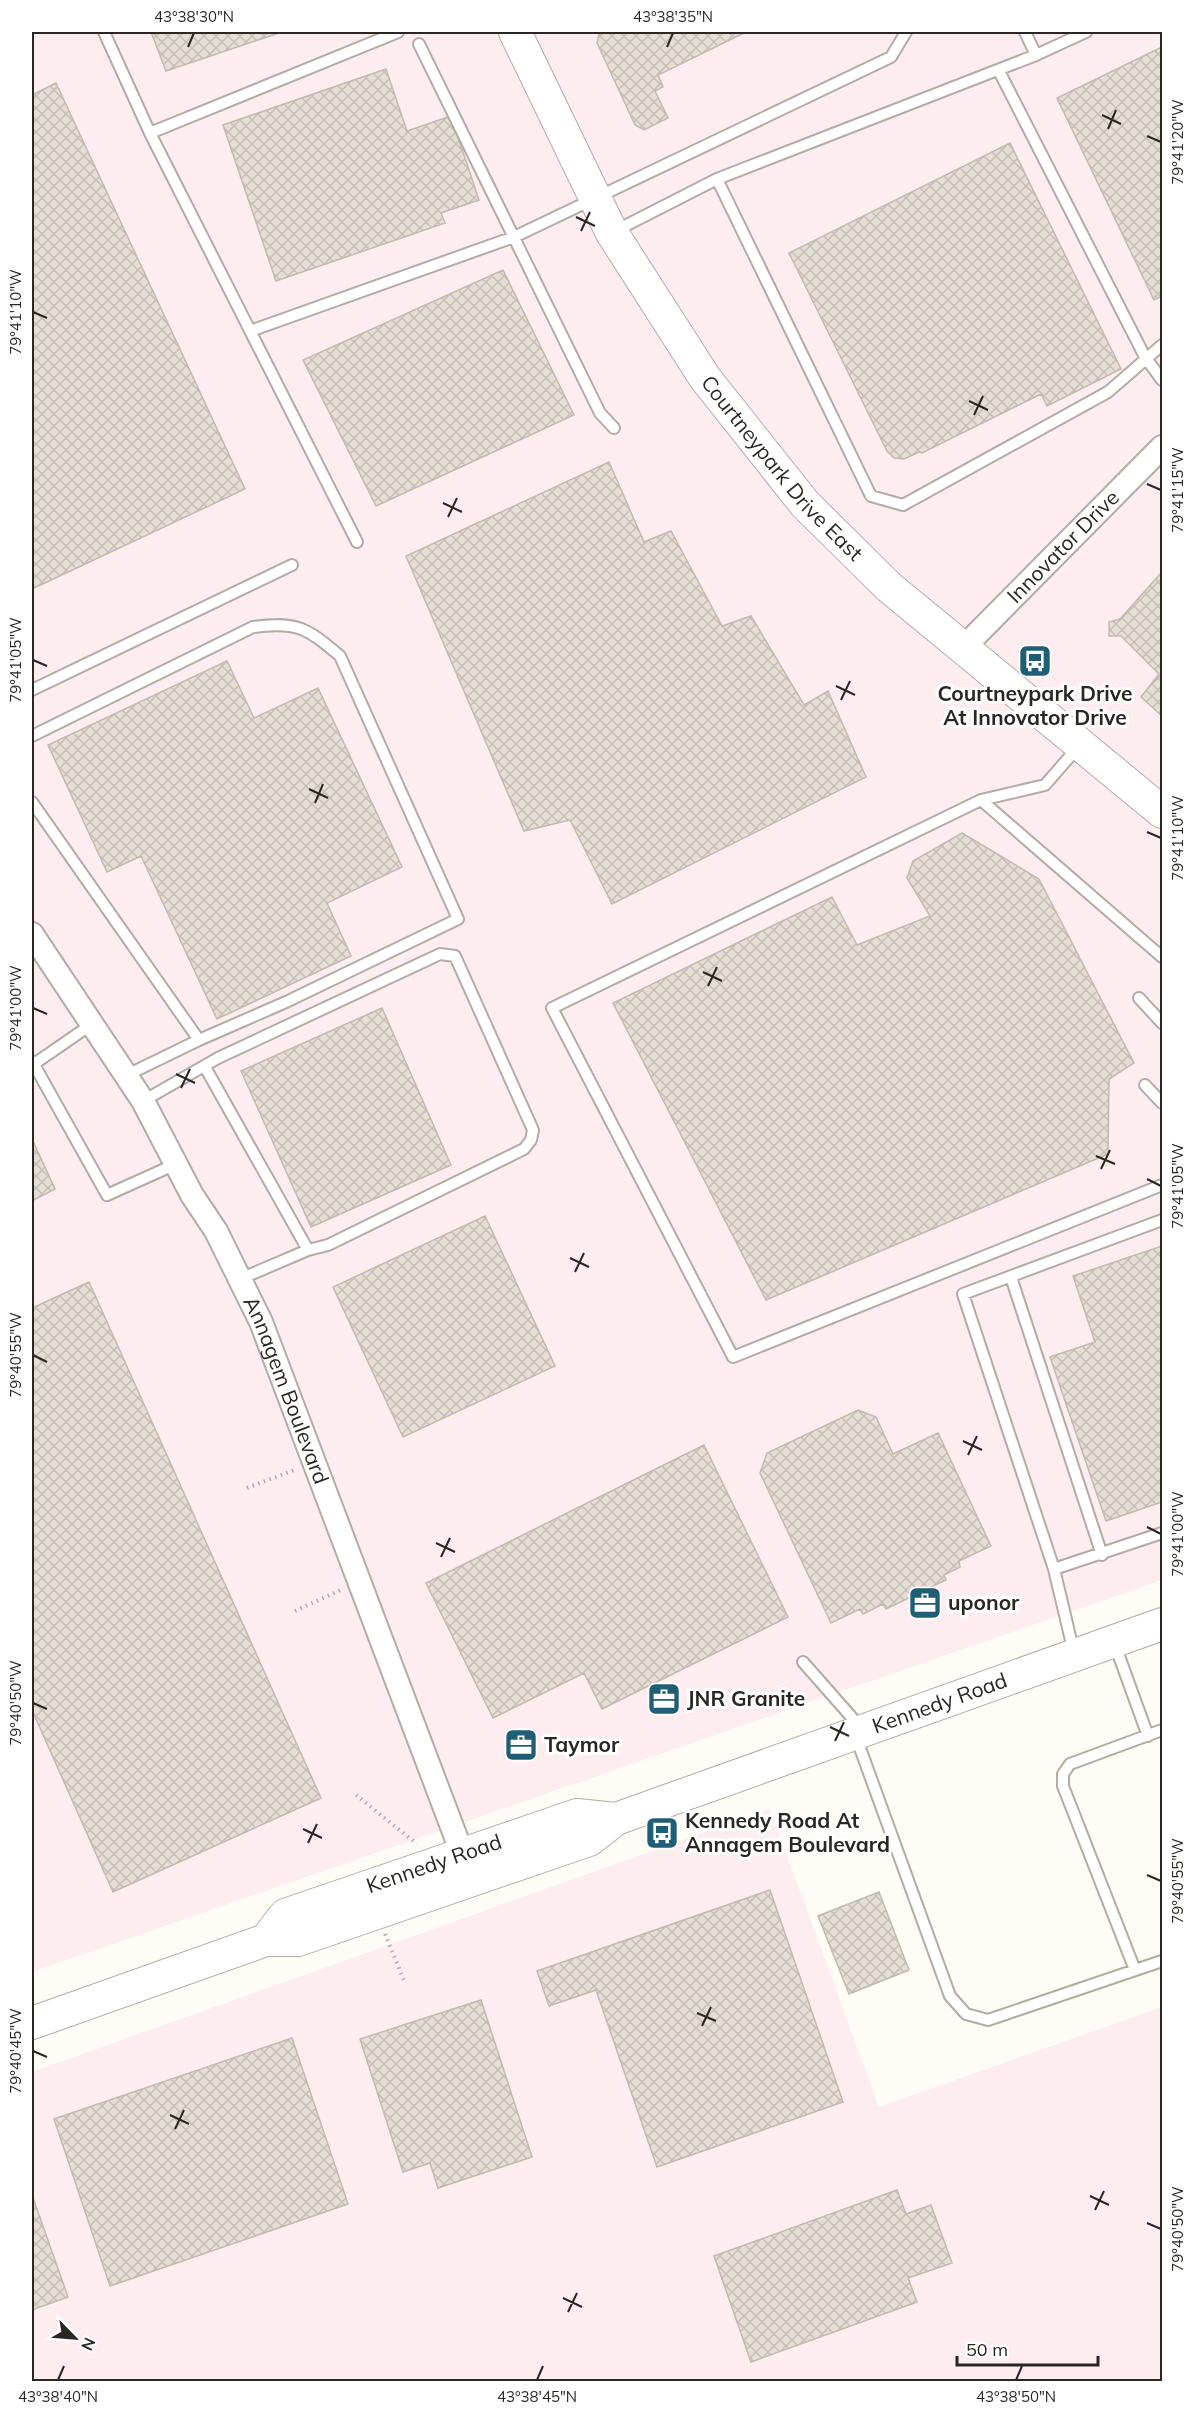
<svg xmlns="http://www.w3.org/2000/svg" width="1194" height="2413" font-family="Mulish,sans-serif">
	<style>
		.industrial { fill: #fdedf0 }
		.building { fill: url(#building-cross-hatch); stroke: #c1bab0; stroke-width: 1.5 }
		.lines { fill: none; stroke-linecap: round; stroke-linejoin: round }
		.service-casing { stroke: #b3aca3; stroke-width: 14 }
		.minor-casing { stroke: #b3aca3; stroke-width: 26 }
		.secondary-casing { stroke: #b3aca3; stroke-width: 34 }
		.path { stroke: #b1ada8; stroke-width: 4; stroke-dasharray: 1.5 4.5; stroke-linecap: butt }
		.service { stroke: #fff; stroke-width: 10 }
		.minor { stroke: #fff; stroke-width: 22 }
		.secondary { stroke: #fff; stroke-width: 32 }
		.ticks { fill: none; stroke: #2a2723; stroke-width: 2 }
		.labels { text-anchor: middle; stroke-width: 6; stroke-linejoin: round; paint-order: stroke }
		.street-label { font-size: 21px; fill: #2a2723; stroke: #fff }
		.poi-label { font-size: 21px; font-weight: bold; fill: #2a2723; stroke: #fff; text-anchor: start }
		.neatline { fill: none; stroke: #2a2723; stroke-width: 2 }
		.ticks-label { font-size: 15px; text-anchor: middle; fill: #2a2723 }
	</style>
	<defs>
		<pattern id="building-cross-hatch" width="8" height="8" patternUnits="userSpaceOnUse" patternTransform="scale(1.5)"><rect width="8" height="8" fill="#e5ded4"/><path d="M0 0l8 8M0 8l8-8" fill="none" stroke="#c5beb6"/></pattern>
	</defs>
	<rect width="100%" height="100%" fill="#fffbf5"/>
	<path class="industrial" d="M32,32H1162V1580L32,1972Z
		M770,1809L879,2107L1162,2007V2381H32V2072Z"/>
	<path class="building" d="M151,32H282L166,71Z
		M604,32H746L658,75L663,87L655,91L668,118L644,130L635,125L597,43L599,34Z
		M1162,47V296L1154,300L1057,98Z
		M386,69L407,131L451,116L479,200L441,213L445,223L276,281L223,125Z
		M56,83L245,489L32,589V95Z
		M1010,143L1121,369L1047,406L1041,394L922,453L919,452L904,459L894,458L887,451L789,253Z
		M503,270L574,415L376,506L303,360Z
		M609,462L644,542L671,531L722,626L751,616L804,705L828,691L866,777L612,904L570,820L524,831L406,556Z
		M1162,572V716L1141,697L1159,674L1121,636H1109V622L1120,619Z
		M227,661L254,718L318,688L402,867L327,903L351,956L217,1019L141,856L107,872L48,745Z
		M962,833L1039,879L1134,1063L1109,1079L1108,1154L766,1300L613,1003L832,897L857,945L930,916L907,878L913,861Z
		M382,1008L451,1165L311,1227L241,1071Z
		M32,1139L55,1189L32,1201Z
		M485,1216L555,1366L403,1437L333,1287Z
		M1162,1246V1502L1106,1521L1050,1357L1095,1342L1073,1276Z
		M89,1282L321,1798L113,1892L32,1710V1308Z
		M858,1410L876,1417L893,1454L938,1433L991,1546L959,1561L960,1567L944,1575L946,1580L886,1609L883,1604L863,1614L860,1609L831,1623L760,1473L767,1453Z
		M704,1445L788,1617L602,1709L584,1673L493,1718L426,1583Z
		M770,1890L843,2102L657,2167L596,1990L549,2006L537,1971Z
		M879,1892L909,1970L849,1994L818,1916Z
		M481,2000L532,2157L438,2188L430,2163L403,2172L360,2039Z
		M292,2038L348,2204L110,2286L54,2119Z
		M897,2190L906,2214L931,2205L952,2263L908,2278L917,2302L751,2362L714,2256Z
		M32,2195L68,2297L32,2310Z"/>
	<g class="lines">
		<defs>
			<path id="service" d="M104,32L150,133L357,542
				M1025,32L1036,55L1086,32
				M419,44L600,413L614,428
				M999,71L1145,357L1162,380
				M150,133L398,32
				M717,179L1036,55
				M615,231L717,179L871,496L903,505L1108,392L1162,345
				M250,331L514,237L891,57L906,32
				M32,690L292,565
				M32,736L253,627C297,621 307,628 340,656L458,919L286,1002L199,1040
				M1079,746L1045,785L981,800L552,1008L733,1357L1162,1185
				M981,800L1162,957
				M32,802L199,1040L127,1075
				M1139,998L1162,1023
				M32,1061L107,1195L176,1164
				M34,1064L92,1024
				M205,1067L308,1250
				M1145,1085L1162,1103
				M143,1101L218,1058L440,954L455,956L533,1130L531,1140L524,1149L328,1245L308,1250L240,1279
				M1011,1277L1102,1555
				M1054,1569L1162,1533
				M1115,1645L1148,1736
				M1074,1653L1054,1569L963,1294L1162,1220
				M803,1662L862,1729
				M856,1737L950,1996L966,2014L988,2020L1162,1961
				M1135,1970L1063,1786V1774L1070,1764L1162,1730"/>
			<g id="minor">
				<path id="s1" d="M964,647L1162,447"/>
				<path id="s2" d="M32,934L143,1101L192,1195L216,1231L261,1322L468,1869"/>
			</g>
			<g id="secondary">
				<path id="s3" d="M515,32L612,233L705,378L805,504L889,587L1162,812"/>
				<path id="s4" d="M266,1940L285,1915L577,1815L616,1819"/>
				<path id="s5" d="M32,2023L266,1940H298L589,1840L616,1819L1162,1624"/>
			</g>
		</defs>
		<use href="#service" class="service-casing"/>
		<use href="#minor" class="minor-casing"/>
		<use href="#secondary" class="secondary-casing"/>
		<path class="path" d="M247,1488L297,1469
			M295,1611L343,1589
			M356,1795L417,1844
			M385,1934L405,1983"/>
		<use href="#service" class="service"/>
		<use href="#minor" class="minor"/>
		<use href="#secondary" class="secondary"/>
	</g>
	<path class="ticks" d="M188,47L194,33M667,47L673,33M1102,115L1121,124M1108,129L1116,110M1147,136L1161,142M576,217L595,226M581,231L590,212M33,312L47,318M969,401L988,410M974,415L983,396M1147,484L1161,490M443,503L462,512M448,517L457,498M33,660L47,666M836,686L855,695M841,700L850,681M309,789L328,798M315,803L323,784M1147,832L1161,838M703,972L722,981M708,986L717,967M33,1008L47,1014M176,1074L195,1083M181,1088L190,1069M1096,1156L1115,1164M1101,1169L1110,1150M1147,1179L1161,1186M570,1258L589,1267M575,1272L584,1253M33,1355L47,1362M963,1441L982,1450M968,1455L977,1436M1147,1527L1161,1534M436,1543L455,1552M441,1557L450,1538M33,1703L47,1709M830,1727L849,1736M835,1741L844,1722M303,1829L322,1838M308,1843L317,1824M1147,1875L1161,1881M697,2013L716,2021M702,2026L711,2007M33,2051L47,2057M170,2115L189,2124M175,2129L184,2110M1090,2196L1109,2205M1095,2210L1104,2191M1147,2223L1161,2229M563,2298L582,2307M568,2312L577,2293M58,2380L64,2366M537,2380L543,2366M1016,2380L1022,2366"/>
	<defs>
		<symbol id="bus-square" viewBox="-11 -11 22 22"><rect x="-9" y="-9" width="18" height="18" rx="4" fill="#1f5e74" stroke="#fff"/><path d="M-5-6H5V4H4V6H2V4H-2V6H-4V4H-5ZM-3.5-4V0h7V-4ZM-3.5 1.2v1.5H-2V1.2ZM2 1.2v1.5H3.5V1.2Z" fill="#fff"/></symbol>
		<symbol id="office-square" viewBox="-11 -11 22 22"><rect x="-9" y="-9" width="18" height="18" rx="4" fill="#1f5e74" stroke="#fff"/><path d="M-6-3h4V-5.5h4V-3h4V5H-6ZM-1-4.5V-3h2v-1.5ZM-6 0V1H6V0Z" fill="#fff"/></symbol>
	</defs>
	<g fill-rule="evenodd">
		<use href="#bus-square" x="1016" y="642" width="38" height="38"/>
		<use href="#office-square" x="906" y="1584" width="38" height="38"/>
		<use href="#office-square" x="645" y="1680" width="38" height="38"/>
		<use href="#office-square" x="502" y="1726" width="38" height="38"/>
		<use href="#bus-square" x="643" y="1814" width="38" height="38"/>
	</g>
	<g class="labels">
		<g class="street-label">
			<text dy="7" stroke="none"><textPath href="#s3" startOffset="514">Courtneypark Drive East</textPath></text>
			<text dy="7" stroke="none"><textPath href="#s1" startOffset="141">Innovator Drive</textPath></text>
			<text dy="7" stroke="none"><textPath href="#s2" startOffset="524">Annagem Boulevard</textPath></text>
			<text dy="7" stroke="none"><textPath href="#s5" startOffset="966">Kennedy Road</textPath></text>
			<text dy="7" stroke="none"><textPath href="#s4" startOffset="189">Kennedy Road</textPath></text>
		</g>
		<g class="poi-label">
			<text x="1035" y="701" text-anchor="middle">Courtneypark Drive<tspan x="1035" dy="24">At Innovator Drive</tspan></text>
			<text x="948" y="1610">uponor</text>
			<text x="687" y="1706">JNR Granite</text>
			<text x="544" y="1752">Taymor</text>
			<text x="685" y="1828">Kennedy Road At<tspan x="685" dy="24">Annagem Boulevard</tspan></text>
		</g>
	</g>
	<rect width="1194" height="2413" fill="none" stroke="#ffffff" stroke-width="66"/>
	<g transform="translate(75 2338) rotate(115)" stroke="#ffffff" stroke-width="4.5" paint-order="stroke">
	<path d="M0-4.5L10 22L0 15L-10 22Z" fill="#2a2723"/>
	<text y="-9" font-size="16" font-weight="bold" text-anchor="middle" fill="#2a2723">N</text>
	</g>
	<path d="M957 2356v9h141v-9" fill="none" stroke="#2a2723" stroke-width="3"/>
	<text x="966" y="2356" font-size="18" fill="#2a2723" stroke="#ffffff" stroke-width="4.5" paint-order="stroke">50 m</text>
	<rect x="33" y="33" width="1128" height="2347" class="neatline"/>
	<g class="ticks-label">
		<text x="194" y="22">43°38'30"N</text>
		<text x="673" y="22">43°38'35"N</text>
		<text transform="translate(1178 142) rotate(-90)" y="5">79°41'20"W</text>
		<text transform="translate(16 312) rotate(-90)" y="5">79°41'10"W</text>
		<text transform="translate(1178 490) rotate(-90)" y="5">79°41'15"W</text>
		<text transform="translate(16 660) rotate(-90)" y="5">79°41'05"W</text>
		<text transform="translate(1178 838) rotate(-90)" y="5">79°41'10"W</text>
		<text transform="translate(16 1008) rotate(-90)" y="5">79°41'00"W</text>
		<text transform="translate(1178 1186) rotate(-90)" y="5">79°41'05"W</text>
		<text transform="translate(16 1355) rotate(-90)" y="5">79°40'55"W</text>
		<text transform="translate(1178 1534) rotate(-90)" y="5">79°41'00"W</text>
		<text transform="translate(16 1703) rotate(-90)" y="5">79°40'50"W</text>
		<text transform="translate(1178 1881) rotate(-90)" y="5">79°40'55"W</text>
		<text transform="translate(16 2051) rotate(-90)" y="5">79°40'45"W</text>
		<text transform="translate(1178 2229) rotate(-90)" y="5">79°40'50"W</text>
		<text x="58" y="2402">43°38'40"N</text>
		<text x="537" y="2402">43°38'45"N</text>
		<text x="1016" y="2402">43°38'50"N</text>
	</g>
</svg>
